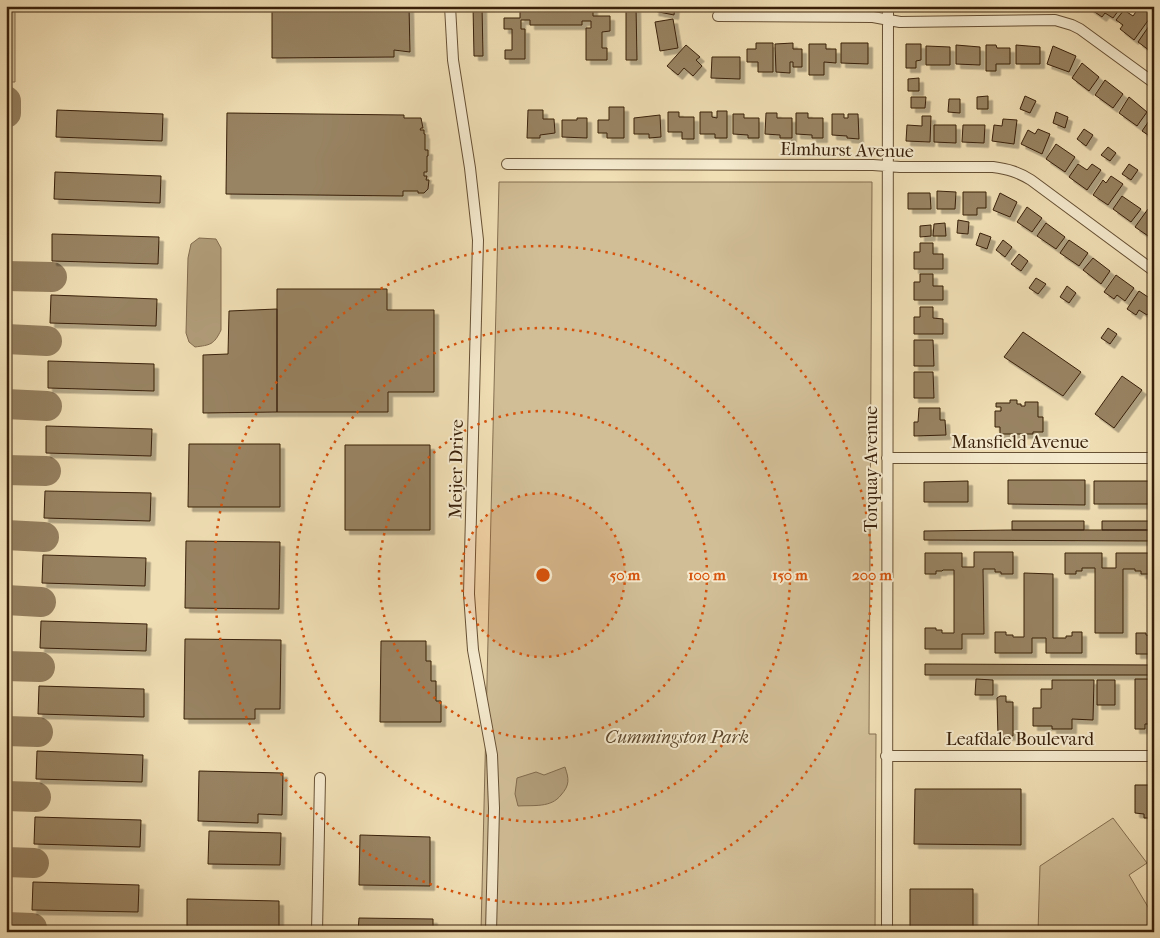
<svg xmlns="http://www.w3.org/2000/svg" width="1160" height="938" font-family="'IM FELL French Canon',serif">
	<style>
		.green { fill: #d1be97; stroke: #846f50 }
		.water { fill: #b19d7a; stroke: #816b4d }
		.lines { fill: none; stroke-linecap: round; stroke-linejoin: round }
		.taxiway { stroke: #947f5f; stroke-width: 30 }
		.building { fill: #988362; stroke: #38200a; filter: url(#shadow) }
		.minor-casing { stroke: #665034; stroke-width: 12 }
		.minor { stroke: #f5eace; stroke-width: 10 }
		.ring { fill: none; stroke: #d6530c; stroke-width: 2.5; stroke-dasharray: 2.5 5 }
		.labels { text-anchor: middle; stroke-width: 4; stroke-linejoin: round; paint-order: stroke }
		.street-label { font-size: 18px; fill: #38200a; stroke: #f5eace }
		.park-label { font-size: 18px; font-style: italic; fill: #5e482d; stroke: #f5eace }
		.centre { fill: #d6530c; stroke: #f5eace; stroke-width: 2.5 }
		.ring-label { font-size: 15px; text-anchor: middle; font-weight: bold; fill: #d6530c; stroke: #f5eace; stroke-width: 4; stroke-linejoin: round; paint-order: stroke }
	</style>
	<defs>
		<filter id="shadow"><feDropShadow dx="4.5" dy="4.5" stdDeviation="0" flood-color="#0004"/></filter>
	</defs>
	<rect width="100%" height="100%" fill="#f0deb4"/>
	<filter id="stains"><feTurbulence type="fractalNoise" baseFrequency=".004" numOctaves="4"/><feColorMatrix values="0 0 0 0 .2 0 0 0 0 .09 0 0 0 0 .02 0 0 0 .5 -.17"/></filter>
	<radialGradient id="worn" r=".72"><stop offset=".6" stop-color="#630" stop-opacity="0"/><stop offset="1" stop-color="#630" stop-opacity=".3"/></radialGradient>
	<path class="green" d="M6,6H15V82H6Z
		M499,182H872L869,734H876L875,932H481Z
		M1113,818L1147,863L1129,875L1154,917V929L1150,932H1038L1040,866Z"/>
	<path class="water" d="M199,238L216,239L221,248V330C214,345 210,345 195,347L189,342L186,333L188,258L191,244Z
		M565,767C569,779 570,785 561,795C551,808 534,805 518,806L515,794L517,778L536,772L544,775Z"/>
	<g class="lines">
		<path class="taxiway" d="M6,101V113
			M6,276L52,277
			M6,339L47,341
			M6,404L47,406
			M6,470L46,471
			M6,535L44,537
			M6,600L41,602
			M6,666L40,667
			M6,731L38,732
			M6,796L36,797
			M6,862L34,863
			M6,927L32,928"/>
	</g>
	<path class="building" d="M272,6H409L410,52L394,50V57L272,58Z
		M473,6H482L483,56H474Z
		M520,6H593V16H610V31L602,32V48H607V60H586V28H591V21H582V25H530V20H521V29H525V59H505V50H512V29H504V18H520Z
		M626,6H636L637,60H626Z
		M655,6H675L674,15L654,11Z
		M1089,6H1120L1121,7L1113,18L1105,13L1102,17L1089,8Z
		M1140,6L1152,15L1134,40L1120,29L1123,25L1116,20L1124,10L1133,16Z
		M673,19L678,48L660,51L655,22Z
		M1149,26L1154,30V54L1138,42Z
		M756,43H773V72H758V62H747V49H756Z
		M793,43V49H802V67H793V62H790V73L776,72L775,44Z
		M841,43H868V64L841,63Z
		M809,44H826V49H836V63L824,62V75H809Z
		M906,44H921V60L916,61V68H906Z
		M686,45L700,57L696,60L702,66L693,76L684,68L678,75L667,66Z
		M956,45L980,47V65L956,64Z
		M986,45H996L997,48H1010V64H996V71H986Z
		M1016,45L1040,47V64H1016Z
		M926,46L950,47V65H926Z
		M1053,46L1076,56L1069,72L1047,64Z
		M712,57H740V79L711,78Z
		M1082,63L1099,77L1089,91L1072,78Z
		M919,78V91H908V79Z
		M1105,80L1123,94L1113,108L1095,95Z
		M988,96V109H977V97Z
		M1025,96L1036,101L1030,113L1020,109Z
		M911,97H926L925,108H911Z
		M1129,97L1147,112L1137,126L1119,113Z
		M949,99H960V113L948,112Z
		M609,107H624V138H607V133H598V120H609Z
		M57,110L163,114L162,141L56,137Z
		M528,110H543V119H554L555,133L540,135V138H527Z
		M717,111H727V138H715V134H700V112H712V117L717,118Z
		M668,112H679V117H694V139H682V132H668Z
		M1056,112L1068,117L1065,128L1053,123Z
		M227,113L404,115V118H421L423,128H421L420,130H424V134H425V150H428V156H427V172H424V176H427L426,180H429L428,189L424,193H418V191H403V196L226,194Z
		M766,113H777V118H792V138H780V135L765,134Z
		M796,113H808V118H823V138H812V135L796,134Z
		M733,114H744V118H759V138H748V135L733,134Z
		M832,114H844V118H848V114H858L859,139L847,138V136L832,135Z
		M660,115L661,137L649,138V134H634V118Z
		M1153,115L1154,116V139L1142,131Z
		M922,116H931L930,142L906,141L907,125L922,126Z
		M577,118H587V138L562,137V120H577Z
		M1003,119L1017,120L1014,144L992,141L994,125L1002,126Z
		M934,125H956V143L934,142Z
		M963,125H985L984,143L962,142Z
		M1038,129L1050,134L1042,154L1021,144L1028,130L1035,134Z
		M1084,129L1093,135L1086,146L1077,139Z
		M1056,144L1075,157L1065,172L1046,159Z
		M1108,147L1116,153L1110,161L1101,155Z
		M1078,164L1087,170L1092,164L1101,170L1087,190L1069,177Z
		M1129,164L1138,170L1131,180L1122,174Z
		M55,172L161,176L160,203L54,199Z
		M1111,176L1123,184L1108,205L1093,195L1103,180L1106,183Z
		M937,191L956,192L955,209H937Z
		M963,192H986V208H977V215H963Z
		M908,193H930L931,209H908Z
		M1000,193L1017,202L1010,217L993,210Z
		M1122,196L1141,209L1131,222L1113,209Z
		M1027,207L1042,218L1032,232L1017,222Z
		M1148,209L1154,213L1152,218L1154,219V240L1135,227Z
		M958,220L969,222L968,234L957,233Z
		M945,223L946,236H933L934,224Z
		M1046,223L1065,237L1056,249L1037,236Z
		M931,225V236L920,237V226Z
		M980,233L991,237L987,249L976,245Z
		M52,234L159,237L158,264L52,261Z
		M1003,240L1012,247L1005,257L996,250Z
		M1069,240L1088,253L1079,266L1060,253Z
		M920,243H933V254H943V269H914V252H920Z
		M1019,254L1028,261L1021,271L1011,264Z
		M1093,258L1110,271L1101,284L1083,270Z
		M920,274H933V286H943V300H914V282H920Z
		M1116,275L1134,288L1125,301L1117,295L1114,299L1104,292Z
		M1036,278L1046,284L1038,294L1029,288Z
		M1067,286L1076,293L1069,303L1060,297Z
		M277,289H387V310H434V392H388V412H277Z
		M1139,291L1154,301V306L1147,315L1139,310L1136,315L1127,309Z
		M51,295L157,299L156,326L50,323Z
		M920,307H933V318L943,319V334H914V317H920Z
		M277,309V412L203,413V355L228,354L229,311Z
		M1108,328L1117,334L1110,344L1101,338Z
		M1023,332L1081,372L1063,396L1004,357Z
		M914,340H933L934,366H914Z
		M48,361L154,364V391L48,388Z
		M914,372H933L934,398H914Z
		M1122,376L1142,390L1114,428L1095,414Z
		M1010,400H1017V404H1021V406H1025V402H1038V417H1043V432H1033V434H1000V427H995V411H1001V407H996V403H1010Z
		M919,408H940V420H945L946,435L914,436V422H918Z
		M46,426L152,429L151,456L46,453Z
		M189,444H280V507H188Z
		M345,445H430V530H345Z
		M1008,480H1085V505L1008,504Z
		M968,481V502H924V482Z
		M1094,481H1154V504H1094Z
		M45,491L151,493L150,521L44,518Z
		M1012,521H1084V530H1012Z
		M1102,521H1154V530H1102Z
		M1012,530H1154V541L924,540V531Z
		M186,541L280,542L279,609L185,608Z
		M974,552H1013V574H1001V572H995V569H983L984,634H962V649H925V628H936V630H942V633H954V570H943L942,571H936V574H925V553H962V567H974Z
		M1065,553H1102V568H1116V553H1152V574H1141V571H1135V569H1123V633H1095V568H1082V571H1076V574H1065Z
		M43,555L146,558L145,586L42,583Z
		M1024,573L1053,574V638H1066V636H1072V632H1082V653H1046V638H1032V653H995V632H1006V635H1013V637H1024Z
		M41,621L147,624L146,651L40,648Z
		M1136,633H1146V635L1153,636L1154,654H1136Z
		M185,639L281,640L280,709H255V719H184Z
		M381,641H426V661H431V681H436V701H441V722H380Z
		M925,664L1154,665V675H925Z
		M976,679L993,680V695H975Z
		M1135,679H1154V724H1145V729H1135Z
		M1052,680H1094L1093,720L1072,719V729H1052V726H1033V708H1041V689H1052Z
		M1097,680H1115V705H1097Z
		M39,686L144,689V717L38,714Z
		M1000,696H1006V702H1013V736H998L997,698Z
		M37,751L143,755L142,782L36,779Z
		M199,771L283,773L282,815L258,814V823L198,821Z
		M1135,785H1154V818H1144V814L1135,813Z
		M915,789H1021V845L914,844Z
		M35,817L141,820L140,847L34,844Z
		M209,831L281,833L280,865L208,864Z
		M360,835L430,837V886L359,885Z
		M33,882L139,885L138,912L32,910Z
		M910,889H973V932H910Z
		M187,899L279,901V932H187Z
		M359,918L433,919V932H358Z"/>
	<g class="lines">
		<defs>
			<path id="minor" d="M450,6L453,60L470,168L478,240L469,594L473,650L492,755L494,808L491,932
				M718,16L873,17L900,22L1055,20L1072,25L1080,29L1154,83
				M507,164L873,165L900,167H993C1008,169 1018,172 1031,180L1154,271
				M887,458H1154
				M886,756H1154
				M317,932L320,778
				M887,932L888,6"/>
		</defs>
		<use href="#minor" class="minor-casing"/>
		<use href="#minor" class="minor"/>
	</g>
	<circle cx="543" cy="575" r="82" fill="#d6530c" fill-opacity=".12"/>
	<g class="ring">
		<circle cx="543" cy="575" r="82"/>
		<circle cx="543" cy="575" r="164"/>
		<circle cx="543" cy="575" r="247"/>
		<circle cx="543" cy="575" r="329"/>
	</g>
	<g class="labels">
		<g class="street-label">
			<text transform="translate(847 150) rotate(1)" y="6">Elmhurst Avenue</text>
			<text x="1020" y="448">Mansfield Avenue</text>
			<text transform="translate(456 469) rotate(-89)" y="6">Meijer Drive</text>
			<text transform="translate(871 469) rotate(-90)" y="6">Torquay Avenue</text>
			<text x="1020" y="745">Leafdale Boulevard</text>
		</g>
		<g class="park-label">
			<text x="677" y="743">Cummingston Park</text>
		</g>
	</g>
	<circle cx="543" cy="575" r="8" class="centre"/>
	<g class="ring-label">
		<text x="625" y="580">50 m</text>
		<text x="707" y="580">100 m</text>
		<text x="790" y="580">150 m</text>
		<text x="872" y="580">200 m</text>
	</g>
	<rect width="1160" height="938" fill="none" stroke="#f0deb4" stroke-width="25"/>
	<rect x="8" y="8" width="1145" height="923" fill="none" stroke="#38200a" stroke-width="2.5"/>
	<rect x="12" y="12" width="1135" height="913" fill="none" stroke="#38200a"/>
	<rect width="100%" height="100%" filter="url(#stains)"/>
	<rect width="100%" height="100%" fill="url(#worn)"/>
</svg>
